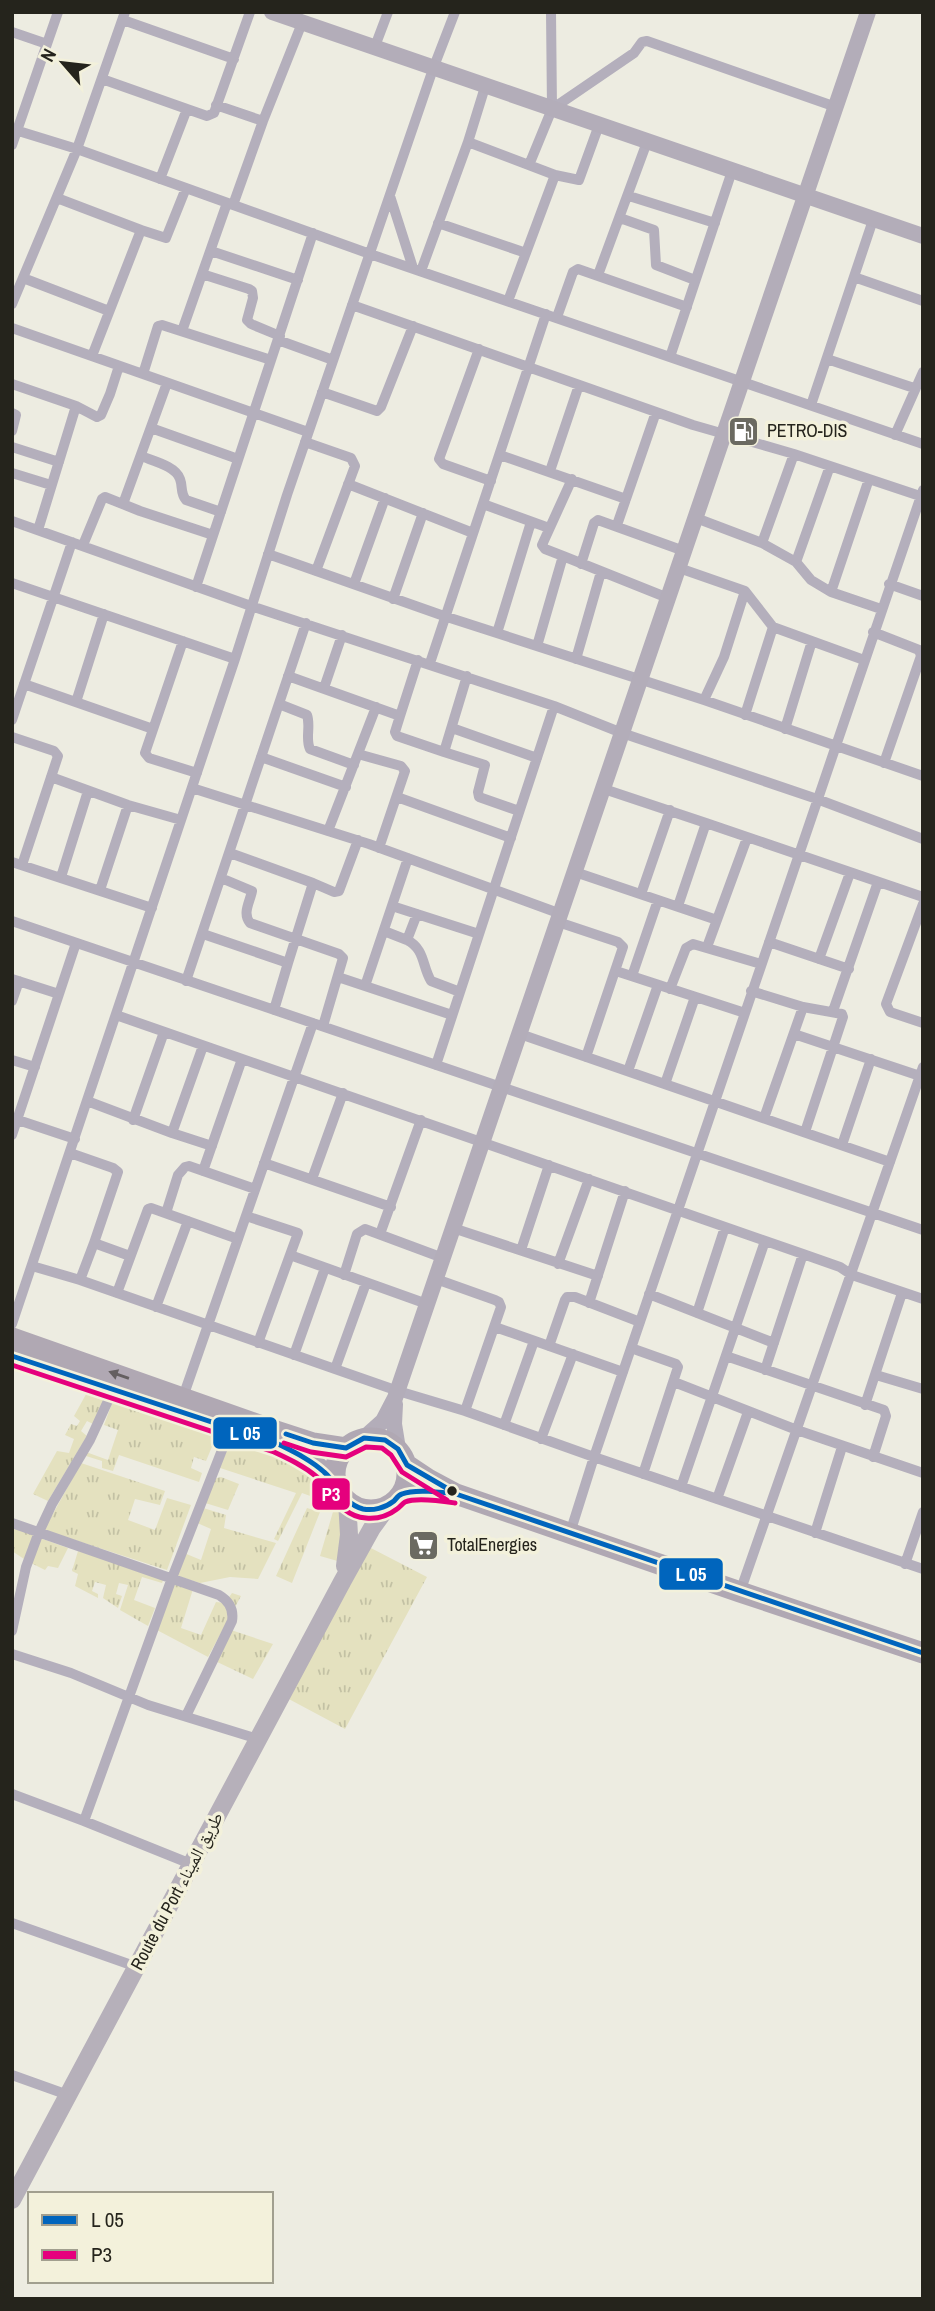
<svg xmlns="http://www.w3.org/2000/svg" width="935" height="2311" font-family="'Archivo Narrow','Noto Naskh Arabic',sans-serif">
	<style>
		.grass { fill: url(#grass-tufts) }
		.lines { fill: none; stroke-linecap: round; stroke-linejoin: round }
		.street { stroke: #b4afbc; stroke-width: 10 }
		.secondary { stroke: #b3adb9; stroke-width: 16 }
		.primary { stroke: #b6b0ba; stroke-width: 18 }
		.highway { stroke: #b0a8b3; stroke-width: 21 }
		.bus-1-casing { stroke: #f3f1db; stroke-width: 10 }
		.bus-2-casing { stroke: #f3f1db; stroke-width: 10 }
		.bus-1 { stroke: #0065bd; stroke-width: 5 }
		.bus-2 { stroke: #e5007d; stroke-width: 5 }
		.oneway { fill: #645f60 }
		.bus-dot { fill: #25241c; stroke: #f3f1db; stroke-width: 2.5 }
		.labels { text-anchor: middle; stroke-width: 7; stroke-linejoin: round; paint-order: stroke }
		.poi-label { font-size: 18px; fill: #25241c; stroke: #f3f1db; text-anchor: start }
		.street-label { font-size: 18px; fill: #25241c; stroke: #f3f1db }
		.line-badge { stroke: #f3f1db; stroke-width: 2.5 }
		.badge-label { font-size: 19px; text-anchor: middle; font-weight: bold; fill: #fff }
	</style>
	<defs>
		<pattern id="grass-tufts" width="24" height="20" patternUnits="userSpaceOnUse" patternTransform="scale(1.75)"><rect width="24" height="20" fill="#e4e1bf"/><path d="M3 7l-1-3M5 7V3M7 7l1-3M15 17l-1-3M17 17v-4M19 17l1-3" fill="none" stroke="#c3c1a4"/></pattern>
	</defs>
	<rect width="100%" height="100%" fill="#edece1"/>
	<path class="grass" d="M90,1387L106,1395L93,1424L87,1421L81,1431L87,1436L48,1501L33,1494L57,1451L69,1453L74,1439L65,1435L71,1424L77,1426L80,1421L74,1416Z
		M115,1395L219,1430L206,1461L194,1457L191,1468L202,1473L199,1482L119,1455L113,1471L102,1468V1461L86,1456V1452L108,1460L118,1430L104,1425Z
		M228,1431C263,1446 328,1464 341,1502C346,1516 342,1546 341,1562L320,1556L335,1505L302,1493L278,1541L274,1539L296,1493L214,1466Z
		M81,1463L165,1491L160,1505L135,1499L128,1520L155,1530L167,1498L191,1505L167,1570L44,1530Z
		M221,1477L239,1484L228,1510L202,1502L210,1480Z
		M200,1507L226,1515L224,1528L276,1543L258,1579L230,1577L200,1583L175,1575L184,1553L201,1560L211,1529L195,1522Z
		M307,1508L320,1512L292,1583L276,1576Z
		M15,1528L34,1535L24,1559L12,1551V1534Z
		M40,1538L68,1548L58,1568L48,1566L45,1570L31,1563Z
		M367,1546L427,1577L345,1729L285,1697Z
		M78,1551L164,1578L162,1583L142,1577L134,1600L155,1608L148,1626L120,1610L128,1585L119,1583L116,1594L122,1596L118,1608L103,1598L106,1585L95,1582L92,1591L98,1594V1598L75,1586L78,1574L72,1571Z
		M172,1581L193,1589L181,1628L201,1635L216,1602L225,1603L232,1593L241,1596L208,1657L155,1629Z
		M231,1630L273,1644L253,1679L213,1660Z"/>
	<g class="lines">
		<path class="street" d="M123,20L234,59
			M12,32L47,44
			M374,49L388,12
			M102,79L187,109
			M216,105L263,121
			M552,109L634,53L642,42L647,41L836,107
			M12,129L77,149L370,254L923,444
			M468,142L555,175
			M12,145L58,12
			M529,165L552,109L551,12
			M160,179L187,109L207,116L214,113L250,12
			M390,196L413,268
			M629,196L715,223
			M57,198L141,230L92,356
			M233,205L263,121L302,23
			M620,218L654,230L656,265L695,280
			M438,223L526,253
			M141,230L166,238L186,188
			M211,251L298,280
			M421,271L468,142L485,87
			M202,274L249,289L252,291L253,298L247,320L251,324L280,336
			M598,275L647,142
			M854,277L923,301
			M23,278L109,311
			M508,301L555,175L579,180L599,125
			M12,304L77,149L125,12
			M352,305L693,425L794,454L923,497
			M557,317L573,272L578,269L687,307
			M12,328L308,432
			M182,331L227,203
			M278,340L333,360
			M479,349L439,459L443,464L491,481
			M670,357L732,171
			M827,359L914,388
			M143,374L158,326L162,325L271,360
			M12,384L76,406L97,417L101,415L110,394L119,366
			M322,392L377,411L381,407L413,326
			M811,405L873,220
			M12,413L16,415L12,431
			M151,428L238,459
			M895,435L923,372
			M305,442L351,458L355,466L316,571
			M12,447L59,462
			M500,455L626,499
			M141,456C153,461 176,466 180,479C183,487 180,493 186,500L221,512
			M550,471L579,385
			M12,473L51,485
			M348,484L473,533
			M123,504L167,383
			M483,504L549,528
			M696,518L762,543L794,454
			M12,521L251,606L554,706L622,733L817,799L923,839
			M617,525L656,412
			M38,530L76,406
			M762,543L796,562L811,580L831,592L881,609
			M83,545L102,499L105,497L140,511L213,535
			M268,554L444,616L704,700L923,776
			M563,556L668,598
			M796,562L830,466
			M581,564L594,523L598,520L684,551
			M679,568L745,591L773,627L864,660
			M12,583L235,659
			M354,584L385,498
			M889,584L923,596
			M196,587L313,233
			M831,592L869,479
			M393,599L423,513
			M873,632L919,650L921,656L884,763
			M497,633L531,522
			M183,641L145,753L149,758L197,773
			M537,646L563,556L545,549L542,545L572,479
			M576,659L601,572
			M430,663L546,314
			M288,676L400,716L418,660
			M24,684L153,729
			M324,688L342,635
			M704,700L724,657L745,591
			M76,702L104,614
			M279,704L307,715C311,726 305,739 310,749L354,765
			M745,715L773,627
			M400,716L395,732L397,736L444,752L467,676
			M12,720L72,542
			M452,728L537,758
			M785,729L812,641
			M12,737L54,751L58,756L22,865
			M444,752L485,765L478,792L479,797L519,811
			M358,754L401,766L405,771L379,848
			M261,757L346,787
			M51,777L128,805L181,820
			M192,788L369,844L561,914
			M604,789L706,823L678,906
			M397,797L511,838
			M706,823L923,897
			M328,831L376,707
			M230,853L313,883L288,963
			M12,862L152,908
			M575,872L717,920
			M61,877L88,791
			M221,878L252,891C250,902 242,913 250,923L339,954L343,958L323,1026
			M313,883L334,892L339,891L358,840
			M100,890L128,805
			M641,894L670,810
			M923,904L886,1004L890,1012L923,1023
			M392,906L479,934
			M12,921L923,1230
			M558,922L618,942L623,947L586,1057
			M384,931L407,940L417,914
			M203,934L288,963L274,1010
			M407,940C425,949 422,966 431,981L460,992
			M769,942L849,969
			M707,947L747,838
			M819,959L850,873
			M616,971L745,1013
			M632,976L658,900
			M338,977L452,1015
			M12,979L59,994
			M186,981L306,623
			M365,986L408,858
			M670,989L686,948L693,944L761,964
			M751,991L803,1007L842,1014L843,1017L805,1132
			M12,1001L19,981
			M833,1011L878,882
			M116,1015L803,1254L840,1267L852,1275L923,1299
			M520,1034L890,1162
			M794,1034L920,1076
			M12,1060L35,1067
			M436,1065L554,706
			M628,1071L658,985
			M665,1084L695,997
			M87,1101L172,1133L203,1046
			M12,1118L75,1139
			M764,1118L803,1007
			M133,1120L164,1032
			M172,1133L212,1146
			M12,1135L76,943
			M842,1145L871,1059
			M70,1153L113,1168L118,1172L94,1243L130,1256
			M264,1163L391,1207
			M203,1171L242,1059
			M312,1179L343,1093
			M166,1213L178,1175L185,1167L189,1166L255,1189
			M246,1216L298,1233L290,1255L427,1304
			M453,1228L598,1276
			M380,1234L421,1120
			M521,1250L549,1165
			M558,1264L589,1179
			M32,1266L80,1280L398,1391L465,1411L594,1457L923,1569
			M344,1275L357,1234L365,1229L443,1258
			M436,1279L495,1300L499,1302L501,1307L465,1411
			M80,1280L94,1243
			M117,1293L148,1209L151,1208L238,1239
			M649,1294L774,1343
			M589,1303L625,1191
			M156,1307L188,1221
			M697,1313L725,1227
			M12,1324L235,659L287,495L433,69L455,12
			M495,1327L623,1372
			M258,1343L290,1255
			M549,1346L565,1300L567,1297H575L640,1322
			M631,1348L676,1364L678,1367L643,1474
			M294,1355L325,1268
			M726,1356L884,1410L886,1416L873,1457
			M335,1369L366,1283
			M765,1370L803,1254
			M876,1375L923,1389
			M674,1382L797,1430L923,1473
			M183,1397L313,1023
			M865,1405L902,1293
			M504,1425L534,1341
			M541,1439L573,1354
			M681,1487L765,1241
			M717,1499L748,1412
			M12,1523L219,1595C229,1601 234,1609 232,1621L186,1716
			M570,1533L594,1457L923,490
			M815,1533L842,1447
			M905,1564L923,1512
			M740,1592L923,1067
			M12,1631L26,1567L39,1532L52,1504L90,1440L113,1390
			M12,1654L71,1673L148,1705L258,1739
			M12,1794L84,1821L191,1864
			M84,1821L172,1578L231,1427
			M12,1923L137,1967
			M12,2075L68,2095"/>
		<path class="secondary" d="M272,12L923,236
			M395,1404L394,1424L398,1449
			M364,1438L383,1421L395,1398L868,12"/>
		<path class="primary" d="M345,1566L349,1535L347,1500
			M12,2200L342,1582L372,1528L388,1506"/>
		<path class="highway" d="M12,1338L276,1431L313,1443L346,1448
			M12,1356L201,1417
			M335 1474a36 36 0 1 1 72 0a36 36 0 1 1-72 0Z
			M271,1441L308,1459L336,1483
			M407,1465L428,1479L456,1494L740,1592L923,1653"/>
		<defs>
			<path id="bus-1" d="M12,1356L278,1444C294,1452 311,1460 324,1472C338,1484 343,1504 363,1509C373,1511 385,1508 394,1501C396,1499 398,1495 402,1494C414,1489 443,1492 456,1494L923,1653
				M286,1434L313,1443L346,1448L364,1438L385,1440L398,1449L407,1465L455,1493"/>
			<path id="bus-2" d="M12,1365L274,1452C289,1459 304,1466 317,1477C334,1492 339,1516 366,1518C377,1519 388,1516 397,1509C400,1507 402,1504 405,1502C417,1497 442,1501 455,1503
				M284,1443L311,1452L346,1457L366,1447L382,1448L391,1455L402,1472L447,1500"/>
		</defs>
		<use href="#bus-1" class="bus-1-casing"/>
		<use href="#bus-2" class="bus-2-casing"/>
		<use href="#bus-1" class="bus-1"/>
		<use href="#bus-2" class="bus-2"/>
	</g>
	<defs><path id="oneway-solid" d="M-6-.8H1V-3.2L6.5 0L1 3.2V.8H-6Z" transform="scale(1.75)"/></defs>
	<use class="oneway" href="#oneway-solid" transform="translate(119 1375) rotate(-161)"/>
	<defs>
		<symbol id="fuel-square" viewBox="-11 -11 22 22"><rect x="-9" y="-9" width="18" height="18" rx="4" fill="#6b6a61" stroke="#f3f1db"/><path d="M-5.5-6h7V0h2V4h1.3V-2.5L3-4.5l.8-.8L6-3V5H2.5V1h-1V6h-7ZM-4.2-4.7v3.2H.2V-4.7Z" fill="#fff"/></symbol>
		<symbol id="supermarket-square" viewBox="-11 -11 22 22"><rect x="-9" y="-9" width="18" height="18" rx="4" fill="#6b6a61" stroke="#f3f1db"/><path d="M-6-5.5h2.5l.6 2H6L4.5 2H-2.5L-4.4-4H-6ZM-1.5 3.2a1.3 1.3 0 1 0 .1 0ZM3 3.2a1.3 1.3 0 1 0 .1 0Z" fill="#fff"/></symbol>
	</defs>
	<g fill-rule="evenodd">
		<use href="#fuel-square" x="726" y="414" width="35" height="35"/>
		<use href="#supermarket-square" x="406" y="1528" width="35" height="35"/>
	</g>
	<circle class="bus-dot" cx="452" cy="1491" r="6"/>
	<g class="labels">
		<g class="poi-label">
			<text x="767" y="437">PETRO-DIS</text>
			<text x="447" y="1551">TotalEnergies</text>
		</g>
		<g class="street-label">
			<text transform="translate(177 1891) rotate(-62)" y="6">Route du Port طريق الميناء</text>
		</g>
	</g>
	<g class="line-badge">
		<rect x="212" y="1416" width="66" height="34" rx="7" fill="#0065bd"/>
		<rect x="311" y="1477" width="40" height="34" rx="7" fill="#e5007d"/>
		<rect x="658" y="1557" width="66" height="34" rx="7" fill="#0065bd"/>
	</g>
	<g class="badge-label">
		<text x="245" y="1440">L 05</text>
		<text x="331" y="1501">P3</text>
		<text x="691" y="1581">L 05</text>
	</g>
	<rect width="935" height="2311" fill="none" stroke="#25241c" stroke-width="28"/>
	<rect x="28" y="2192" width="245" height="91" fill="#f3f1db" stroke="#a19f8f" stroke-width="2"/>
	<rect x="42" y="2215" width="35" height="10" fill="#0065bd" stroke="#a19f8f" stroke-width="2"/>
	<text x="91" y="2227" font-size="21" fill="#25241c">L 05</text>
	<rect x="42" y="2250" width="35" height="10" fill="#e5007d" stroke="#a19f8f" stroke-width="2"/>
	<text x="91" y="2262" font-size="21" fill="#25241c">P3</text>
	<g transform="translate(63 63) rotate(298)" stroke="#f3f1db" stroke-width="5" paint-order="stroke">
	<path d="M0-5L12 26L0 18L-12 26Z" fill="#25241c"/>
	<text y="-10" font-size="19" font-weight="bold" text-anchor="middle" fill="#25241c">N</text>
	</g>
</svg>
